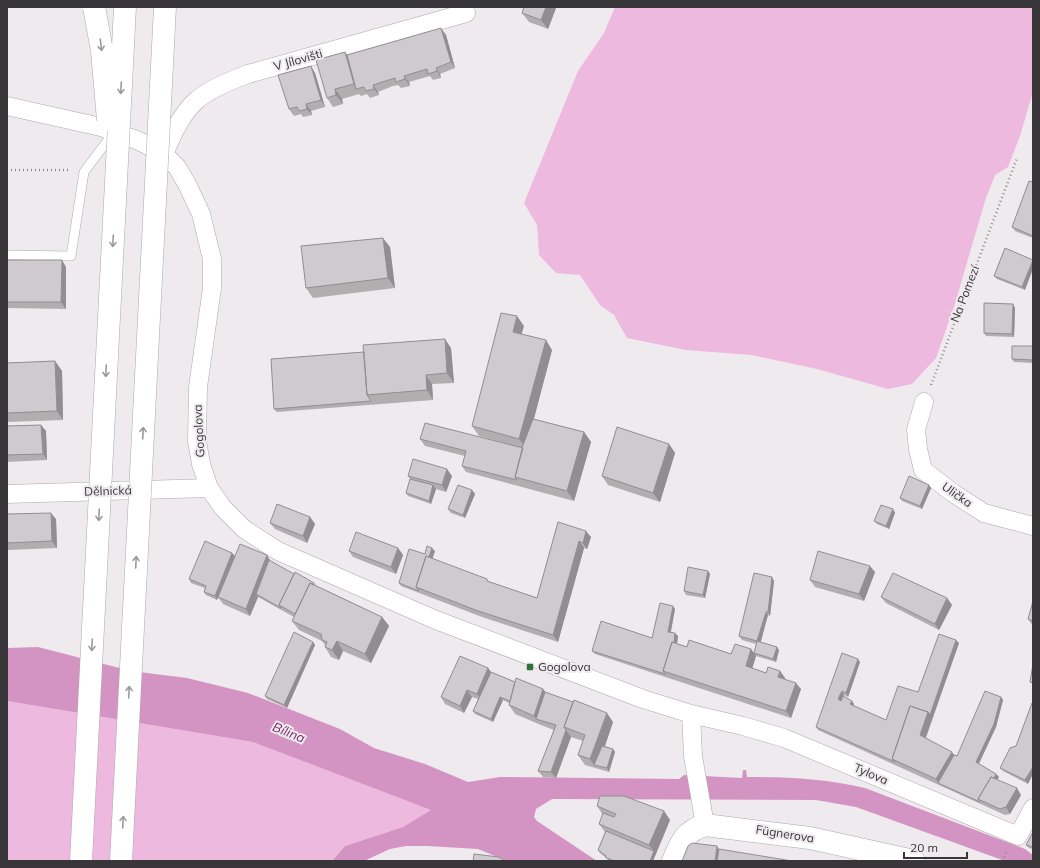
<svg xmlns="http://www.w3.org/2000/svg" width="1040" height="868" font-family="Mulish,sans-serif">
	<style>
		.green { fill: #eeb9df }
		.water { fill: #d494c3 }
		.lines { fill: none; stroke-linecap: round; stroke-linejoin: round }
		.service-casing { stroke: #aca8ab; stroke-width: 10 }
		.minor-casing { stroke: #aca8ab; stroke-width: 19 }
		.secondary-casing { stroke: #aca8ab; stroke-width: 23 }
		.path { stroke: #908c8f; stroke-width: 2.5; stroke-dasharray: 1 3; stroke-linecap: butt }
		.service { stroke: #fff; stroke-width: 9 }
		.minor { stroke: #fff; stroke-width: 18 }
		.secondary { stroke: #fff; stroke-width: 22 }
		.motorway-bridge-casing { stroke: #aca8ab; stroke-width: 23; stroke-linecap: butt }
		.motorway-bridge { stroke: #fff; stroke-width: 22 }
		.wall { fill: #b2aeb0 }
		.shaded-wall { fill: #918d90 }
		.building { fill: #cfcacd; stroke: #918d90 }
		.oneway { stroke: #9c9a9c }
		.poi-dot { fill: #2d713b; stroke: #efeaed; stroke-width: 1.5 }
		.labels { text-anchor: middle; stroke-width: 4; stroke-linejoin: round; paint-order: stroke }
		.street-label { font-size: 12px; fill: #383638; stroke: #efeaed }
		.poi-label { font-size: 12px; fill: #383638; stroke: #efeaed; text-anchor: start }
		.water-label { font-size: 13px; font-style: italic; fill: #732863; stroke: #efeaed }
	</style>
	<rect width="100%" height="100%" fill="#efeaed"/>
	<path class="green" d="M615,7H1033V92L1020,136L1008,167L995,175L985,201L954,307L936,358L912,384L888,389L817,369L751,355L686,350L627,338L614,315L600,305L580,275L556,273L539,255L537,225L524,203L578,71L604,33Z
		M7,701L253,742L432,810L403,827L345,846L332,861H7Z"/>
	<path class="water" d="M38,647L131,671L187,678L248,693L340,729L374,748L425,764L468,782L500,777L679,779L684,775L742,778L743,770H746L747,777C787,777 826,779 865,788L1025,849L1033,855V861H1005L856,807L816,800L552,799L536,809L534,817L537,821L597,861H507L478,849L427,846H406L390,849L364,861H332L345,846L403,827L431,810L253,742L7,701V648Z"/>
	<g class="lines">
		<defs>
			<path id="service" d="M7,255L71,256L84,172L114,132"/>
			<path id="minor" d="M7,106L101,127L139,141L164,154L177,167L188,186L201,214L212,259V288L198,387L197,441L201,464L209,488L223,508L244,529L278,551L436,620L643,699L691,714L743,726L784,738L1018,836L1033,808
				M164,154C186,102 196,94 248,74L466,13
				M924,402L916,430L918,449L923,470L953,493L984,513L1033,526
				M7,494L209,488
				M691,714L693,756L705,825"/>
			<path id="secondary" d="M673,861C681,842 684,832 705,825L810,838L914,861"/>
		</defs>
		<use href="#service" class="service-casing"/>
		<use href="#minor" class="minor-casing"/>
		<use href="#secondary" class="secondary-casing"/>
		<path class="path" d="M7,170H70
			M931,385L1017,158
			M1003,861L1006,852"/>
		<use href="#service" class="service"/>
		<use href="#minor" class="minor"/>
		<use href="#secondary" class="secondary"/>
		<defs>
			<path id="motorway-bridge" d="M94,7L102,51L108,120
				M81,861L125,7
				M121,861L165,7"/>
		</defs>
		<use href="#motorway-bridge" class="motorway-bridge-casing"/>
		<use href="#motorway-bridge" class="motorway-bridge"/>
	</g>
	<path class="wall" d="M556,8L548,29L529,22L522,13Z
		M446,35L455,68L440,74L441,78L433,80L430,76L409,82L410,86L401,88L398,85L393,86L378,92L379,95L370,98L367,94L361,96L359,94L342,99L343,104L333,107L327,98L345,52L347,55Z
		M315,73L325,107L311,111L312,115L303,117L301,114L294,116L289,109Z
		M1033,182V238L1015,231L1012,227Z
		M390,247L395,288L313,298L306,288Z
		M1005,248L1025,290L997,279L994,276Z
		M7,260L66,267V309L7,308Z
		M1015,308L1014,337L986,336L984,333Z
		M524,326L521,334L552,350L534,419L584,432L591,442L574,501L522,487L466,472L462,466L465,456L425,446L420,439L523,448L479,436L472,426Z
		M1033,346V363L1014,362L1012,359Z
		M451,348L454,383L432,384L433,400L277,412L274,409Z
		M55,361L62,371L63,420L7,422V363Z
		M41,425L46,431L47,460L7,462V426Z
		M669,444L675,453L660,502L608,485L602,476Z
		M408,476H452L446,492L436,489L431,504L408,496L406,493L410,479Z
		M929,485L931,488L922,509L902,501L900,498Z
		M472,490L475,494L465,518L451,513L448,509Z
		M893,509L895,513L889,529L877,524L874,521Z
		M7,514L56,519L57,548L8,550L7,548Z
		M310,517L315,524L307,543L275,529L270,523Z
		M558,522L591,537L587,549L584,548L558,642L482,617L401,586L399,583L425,554L435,551L432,558L490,583L537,598Z
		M398,548L403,555L396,574L353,557L349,551Z
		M232,553L235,556L217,600L206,595L204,592L205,588L191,583L189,579Z
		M271,561L294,574L314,583L317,586L382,617L389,626L371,663L343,651L339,660L331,657L325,647V645L322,641L299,630L292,621L294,617L258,597L250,616L223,604L218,597Z
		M708,571L710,574L705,598L686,595L684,591Z
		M875,572L864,601L815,587L810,580Z
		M774,581L770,616L768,615L760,642L779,650L776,662L756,656L752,668L766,673L780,671L785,678V679L801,689L791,718L595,654L592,651L652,638L675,609L671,632L678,636L677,644L687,647L731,654L751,649L754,653L756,644L742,640L739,636Z
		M881,597L947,598L952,605L939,630L886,603Z
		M1033,601V626L1028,619Z
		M313,642L315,645L287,708L267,699L265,696Z
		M959,643L926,738L957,756L1001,697L1003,700L996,727L979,764L996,774L999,777L997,780L1021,795L1010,814L1005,815L818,730L816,727L860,662L848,697L844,695L841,700L852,701L854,704L853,706L886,720L918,692Z
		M488,668L491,672L515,682L543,689L545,692L613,722L605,746L613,749L615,752L609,772L585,765L578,755L583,741L571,737L556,778L543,777L538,771L554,730L541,725L515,714L509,705V703L503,700L493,722L475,714L473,711L478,699L472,697L464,713L445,704L441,697Z
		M1016,746L1028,784L1003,771L1000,768Z
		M597,806L664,811L670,820L653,861H609L605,857L600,853L598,850L605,832L599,824L603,815Z
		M1033,832V849L1029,848L1026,845Z"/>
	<path class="shaded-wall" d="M546,7H555L556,8L548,29L541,20Z
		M441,28L446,35L455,68L451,62Z
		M345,52L352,62L357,89L354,84Z
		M311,66L315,73L325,107L321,100Z
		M436,68L440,74L441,78L437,71Z
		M404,76L409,82L410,86L405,79Z
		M373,85L378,92L379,95L374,89Z
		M335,89L342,99L343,104L336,95Z
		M306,104L311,111L312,115L307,109Z
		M383,238L390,247L395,288L388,278Z
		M62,260L66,267V309L61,302Z
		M1033,260V269L1025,290L1022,287Z
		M1013,304L1015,308L1014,337L1012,334Z
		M517,316L524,326L519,342L513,332Z
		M445,339L451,348L454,383L447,373Z
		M546,340L552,350L526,448L519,439Z
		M55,361L62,371L63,420L57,411Z
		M426,375L432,384L433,400L427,390Z
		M41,425L46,431L47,460L43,454Z
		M584,432L591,442L574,501L567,491Z
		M669,444L675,453L660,502L653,493Z
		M447,469L452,476L446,492L442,485Z
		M433,485L436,489L431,504L429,501Z
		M929,485L931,488L922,509L920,506Z
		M472,490L475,494L465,518L463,515Z
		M893,509L895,513L889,529L886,526Z
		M51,513L56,519L57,548L52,541Z
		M310,517L315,524L307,543L303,536Z
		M586,531L591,537L587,549L583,543Z
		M579,541L584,548L558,642L553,635Z
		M398,548L403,555L396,574L391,567Z
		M432,548L435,551L422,590L419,589Z
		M232,553L235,556L217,600L215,596Z
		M267,555L271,562L256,594L258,597L250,616L246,609Z
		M870,566L875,572L864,601L859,594Z
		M708,571L710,574L705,598L703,595Z
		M772,577L774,581L770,616L768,612Z
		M947,598L952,605L939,630L935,624Z
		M673,606L675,609L670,635L668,632Z
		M766,612L768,615L760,645L757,641Z
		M382,617L389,626L371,663L365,654Z
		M675,633L678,636L676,649L669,673Z
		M956,640L959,643L924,742L920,735L928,712Z
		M337,641L343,651L339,660L332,650Z
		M313,642L315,645L287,708L284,705Z
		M777,647L779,650L776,662L773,659Z
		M751,649L756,656L751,673L746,666Z
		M858,659L860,662L848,697L846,693Z
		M488,668L493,675L481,700L477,694Z
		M780,671L785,678L783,683L778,677Z
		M796,683L801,689L791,718L786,711Z
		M543,689L550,698L536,719L534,716Z
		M467,690L472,697L464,713L460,706Z
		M842,691L844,695L840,702L838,699Z
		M500,697L503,700L493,722L491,719Z
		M1001,697L1003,700L996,727L978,765L976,762Z
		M852,701L854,704L852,708L850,704Z
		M607,713L613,722L598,766L594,765L590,759Z
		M566,730L571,737L556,778L551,772Z
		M613,749L615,752L609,772L607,768Z
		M952,752L956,758L938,783L936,779Z
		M1033,767V774L1028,784L1025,780Z
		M996,774L999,777L984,802L981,800Z
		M1017,788L1021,795L1010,814L1006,807Z
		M664,811L670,820L653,861H650L654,851L649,845Z
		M717,846L723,856V861H715Z"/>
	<path class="building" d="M524,7H546L541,20L522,13Z
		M441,28L451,62L436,68L437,71L428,74L427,69L404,76L405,79L396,82L395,78L373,85L374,89L366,91L364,87L356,89L347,55Z
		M345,52L354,84L335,89L336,95L327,98L316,60Z
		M311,66L321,100L306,104L307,109L299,111L297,107L289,109L278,75Z
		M1029,181L1033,182V236L1012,227Z
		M383,238L388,278L306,288L301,246Z
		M1005,248L1033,260L1022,287L994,276Z
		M7,260H62L61,302H7Z
		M984,303L1013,304L1012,334L984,333Z
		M501,313L517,316L513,332L546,340L519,439L472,426Z
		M445,339L447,373L426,375L427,390L367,395L363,345Z
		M1012,346H1033V360L1012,359Z
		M364,352L367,395L371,401L274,409L271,359Z
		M55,361L57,411L7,413V363Z
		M533,419L584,432L567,491L515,477L523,445Z
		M425,423L523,448L515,477L517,480L462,466L466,451L420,439Z
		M41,425L43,454L7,455V426Z
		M617,427L669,444L653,493L602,476Z
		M413,459L447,469L442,485L408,476Z
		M909,476L929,485L920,506L900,498Z
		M410,479L433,485L429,501L406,493Z
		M458,485L472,490L463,515L448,509Z
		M277,504L310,517L303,536L270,523Z
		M881,505L893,509L886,526L874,521Z
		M51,513L52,541L7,543V514Z
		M558,522L586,531L583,543L579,541L553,635L478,611L416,587L426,556L487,579V581L537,598Z
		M356,532L398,548L391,567L349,551Z
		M205,541L232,553L215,596L204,592L206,586L189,579Z
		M240,544L267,555L246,609L218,597Z
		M427,546L432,548L429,557L426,556L416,587L419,591L399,583L409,549L425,554Z
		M818,551L870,566L859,594L810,580Z
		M269,560L294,574L279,605L281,608L256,594Z
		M688,567L708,571L703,595L684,591Z
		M295,572L314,583L313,585L310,583L295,614L279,605Z
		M754,573L772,577L768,612H766L757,641L739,636Z
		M893,573L947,598L935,624L881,597Z
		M310,583L382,617L365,654L337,641L332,650L325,647L327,642L322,640L321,634L292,621Z
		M1033,601V621L1028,619Z
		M660,603L673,606L668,632L675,633L674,643L672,642L663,671L665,674L592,651L601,621L652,638Z
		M294,632L313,642L284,705L265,696Z
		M939,634L956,640L930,715L928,712L910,706L892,759L895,762L816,727L842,653L858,659L846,693L842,691L838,699L841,701L843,696L852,701L850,704L886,720L898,686L918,692Z
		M689,640L731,654L735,644L751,649L746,666L766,673L768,667L780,671L778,677L796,683L786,711L663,671L672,642L687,647Z
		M757,641L777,647L773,659L754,653Z
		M460,656L488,668L477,694L467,690L460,706L441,697Z
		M1033,664V683L1030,682Z
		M491,672L515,682L510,701L500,697L491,719L473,711Z
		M516,678L543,689L534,716L509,705Z
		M985,691L1001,697L994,724L976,762L996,774L994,778L991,777L978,799L980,802L938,783L954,755L957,756Z
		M545,692L573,702L564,727L566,730L551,772L538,771L556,725L536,719Z
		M574,700L607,713L590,759L578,755L585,735L564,727Z
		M1032,703H1033V767L1025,780L1000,768L1010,748L1016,746Z
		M910,706L928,712L920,735L952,752L936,779L892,759Z
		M602,746L613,749L607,768L594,765Z
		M991,777L1017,788L1006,807L1000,809L978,799Z
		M600,796H624L664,811L649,845L599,824L603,813L614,817L616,814L597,806Z
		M606,831L654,851L650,861H614L605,857L606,856L598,850Z
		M1033,832V847L1026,845Z
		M692,843L717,846L715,861H682L688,846Z
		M719,849L792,861H717Z
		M474,854L499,857L505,861H473Z"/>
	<defs><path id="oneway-shaft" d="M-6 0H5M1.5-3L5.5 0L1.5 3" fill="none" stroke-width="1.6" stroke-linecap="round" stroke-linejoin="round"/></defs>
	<g class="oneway">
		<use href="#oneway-shaft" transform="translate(101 45) rotate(83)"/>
		<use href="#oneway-shaft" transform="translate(121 88) rotate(93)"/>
		<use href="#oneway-shaft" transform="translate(113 241) rotate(93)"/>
		<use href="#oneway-shaft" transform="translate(106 371) rotate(93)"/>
		<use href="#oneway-shaft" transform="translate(143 433) rotate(-87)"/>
		<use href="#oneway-shaft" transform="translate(99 515) rotate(93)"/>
		<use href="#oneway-shaft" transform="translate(136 562) rotate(-87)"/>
		<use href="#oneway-shaft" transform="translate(92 645) rotate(93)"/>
		<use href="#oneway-shaft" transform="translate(129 692) rotate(-87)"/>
		<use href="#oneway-shaft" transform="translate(123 822) rotate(-87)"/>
	</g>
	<rect class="poi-dot" x="526" y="663" width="8" height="8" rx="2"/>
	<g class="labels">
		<g class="street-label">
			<text transform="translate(298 60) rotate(-16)" y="4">V Jílovišti</text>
			<text transform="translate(965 294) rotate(-69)" y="4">Na Pomezí</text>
			<text transform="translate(199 431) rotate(-93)" y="4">Gogolova</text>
			<text transform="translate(108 491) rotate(-2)" y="4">Dělnická</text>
			<text transform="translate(957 495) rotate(35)" y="4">Ulička</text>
			<text transform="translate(871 774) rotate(23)" y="4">Tylova</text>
			<text transform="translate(785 834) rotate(9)" y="4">Fügnerova</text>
		</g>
		<g class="poi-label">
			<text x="538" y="671">Gogolova</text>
		</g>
		<g class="water-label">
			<text transform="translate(289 732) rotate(22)" y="5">Bílina</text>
		</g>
	</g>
	<rect width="1040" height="868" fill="none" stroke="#383638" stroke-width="16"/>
	<path d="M904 852v6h63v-6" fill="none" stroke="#383638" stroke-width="2"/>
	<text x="910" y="852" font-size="12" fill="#383638" stroke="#efeaed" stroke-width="3" paint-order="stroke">20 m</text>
</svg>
